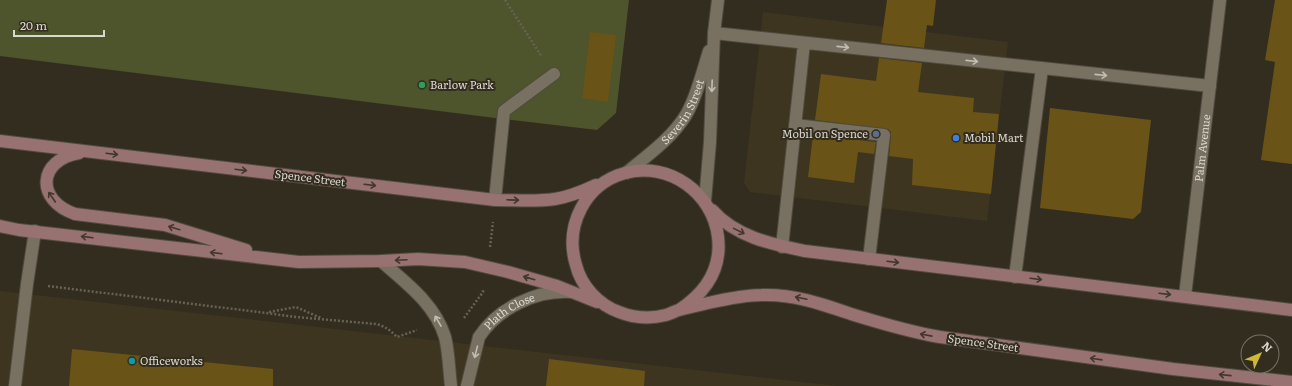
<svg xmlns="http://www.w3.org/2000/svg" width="1292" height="386" font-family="Literata,serif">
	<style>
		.built { fill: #3d3520 }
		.green { fill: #4e542c }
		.building { fill: #695317 }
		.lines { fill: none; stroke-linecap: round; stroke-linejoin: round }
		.lane-casing { stroke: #504b3f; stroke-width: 14 }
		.street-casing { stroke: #504b3f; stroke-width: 14 }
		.secondary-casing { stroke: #504b3f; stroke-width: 14 }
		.path { stroke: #676255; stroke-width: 2.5; stroke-dasharray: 2 2; stroke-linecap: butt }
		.lane { stroke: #787162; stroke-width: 12 }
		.street { stroke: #787162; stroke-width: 12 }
		.secondary { stroke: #977270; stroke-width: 12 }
		.oneway { stroke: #c2beb3 }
		.oneway2 { stroke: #42372b }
		.leisure-dot { fill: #2e9e5b; stroke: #332d1f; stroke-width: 1.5 }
		.service-dot { fill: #5c6f8a; stroke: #332d1f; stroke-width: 1.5 }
		.shop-dot { fill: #3f7fe0; stroke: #332d1f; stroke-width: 1.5 }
		.culture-dot { fill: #0f9aa8; stroke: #332d1f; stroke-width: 1.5 }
		.labels { text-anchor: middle; stroke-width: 4; stroke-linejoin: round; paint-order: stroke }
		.poi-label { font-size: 11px; fill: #dad7ce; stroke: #332d1f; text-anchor: start }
		.street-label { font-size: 11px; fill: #dad7ce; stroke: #332d1f }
	</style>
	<rect width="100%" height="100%" fill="#332d1f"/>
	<path class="built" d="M763,12L1008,42L987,221L750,192L744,183Z
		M0,291L837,386H0Z"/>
	<path class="green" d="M0,0H629L616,113L597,130L503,119L0,56Z"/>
	<path class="building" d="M887,0H936L933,26L927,25L924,48L881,43Z
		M1275,0H1292V164L1261,160L1275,62L1265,60Z
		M590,32L616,35L608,102L582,98Z
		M879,58L922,63L918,92L974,98L973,112L999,114L991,194L912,185L913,159L889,156L891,136V132L888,129L815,120L821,74L876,81Z
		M1050,108L1151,120L1141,212L1133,219L1040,208Z
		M813,135L876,142L874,154L858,152L854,183L808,177Z
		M72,349L273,369V386H69Z
		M549,359L645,371L644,386H546Z"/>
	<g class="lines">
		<defs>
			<path id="lane" d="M714,33L1210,86
				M795,125L884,135L869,259
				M495,200L504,111L554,74
				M782,247L804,43
				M1015,277L1042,68
				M15,386L27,284L35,231"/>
			<g id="street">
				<path id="s1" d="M626,173C648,155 671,139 686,115C697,96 702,73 709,51"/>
				<path d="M705,201L710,142L714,33L718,0"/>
				<path d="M381,261C406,283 435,304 445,337C449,353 449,370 451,386"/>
				<path id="s2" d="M1185,296L1220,0"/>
				<path id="s3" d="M467,386L479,337C498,308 536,290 571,292"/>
			</g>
			<path id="secondary" d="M0,141L495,200C515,200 535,202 555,199C569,197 583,191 596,185
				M79,153C38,160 35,200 75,214L165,225L246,250
				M712,210C736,237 771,244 805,251L1292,310
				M0,226L19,230L299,262L381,261L418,259L465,262L508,272L557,286L597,302
				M679,310C705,293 722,270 718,237C713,193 669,161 625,173C585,184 564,226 576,265C581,286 599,305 619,312C634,318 650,319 666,315C670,314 675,311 679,310C689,307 699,305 708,303C726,299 744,295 762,295C794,294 822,304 851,314C880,323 910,332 940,337L1173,369L1292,382"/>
		</defs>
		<use href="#lane" class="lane-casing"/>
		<use href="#street" class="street-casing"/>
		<use href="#secondary" class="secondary-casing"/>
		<path class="path" d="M505,0L542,57
			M490,247L493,222
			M48,286L266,313L296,317L376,324C385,326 391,331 397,337L417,330
			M269,312L296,307L321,318
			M464,318L483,292V289"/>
		<use href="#lane" class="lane"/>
		<use href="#street" class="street"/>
		<use href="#secondary" class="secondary"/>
	</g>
	<defs><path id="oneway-shaft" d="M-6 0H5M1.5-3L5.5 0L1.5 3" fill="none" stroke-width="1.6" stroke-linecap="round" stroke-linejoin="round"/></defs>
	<g class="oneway">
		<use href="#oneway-shaft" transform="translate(843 47) rotate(6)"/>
		<use href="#oneway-shaft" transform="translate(972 61) rotate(6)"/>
		<use href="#oneway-shaft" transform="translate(1101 75) rotate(6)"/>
		<use href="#oneway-shaft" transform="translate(712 86) rotate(92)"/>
		<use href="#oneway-shaft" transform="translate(438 321) rotate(-120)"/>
		<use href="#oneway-shaft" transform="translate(476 352) rotate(104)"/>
	</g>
	<g class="oneway2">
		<use href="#oneway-shaft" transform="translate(112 154) rotate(7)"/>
		<use href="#oneway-shaft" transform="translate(241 170) rotate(7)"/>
		<use href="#oneway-shaft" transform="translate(370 185) rotate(7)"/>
		<use href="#oneway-shaft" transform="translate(52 197) rotate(-124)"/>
		<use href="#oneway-shaft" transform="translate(513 200) rotate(2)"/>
		<use href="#oneway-shaft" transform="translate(174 228) rotate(-163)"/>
		<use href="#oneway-shaft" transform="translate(739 231) rotate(26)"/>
		<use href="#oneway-shaft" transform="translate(87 237) rotate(-173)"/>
		<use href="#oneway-shaft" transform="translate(216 253) rotate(-173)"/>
		<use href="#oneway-shaft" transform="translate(401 260) rotate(177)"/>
		<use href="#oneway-shaft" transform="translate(893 262) rotate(7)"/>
		<use href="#oneway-shaft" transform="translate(529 278) rotate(-164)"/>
		<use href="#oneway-shaft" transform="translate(1036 279) rotate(7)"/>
		<use href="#oneway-shaft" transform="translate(1165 294) rotate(7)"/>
		<use href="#oneway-shaft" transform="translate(801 298) rotate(-168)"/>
		<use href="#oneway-shaft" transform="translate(926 335) rotate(-169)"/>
		<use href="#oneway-shaft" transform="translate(1096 359) rotate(-172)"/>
		<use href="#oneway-shaft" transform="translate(1225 375) rotate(-174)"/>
	</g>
	<circle class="leisure-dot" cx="422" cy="85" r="4"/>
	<circle class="service-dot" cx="876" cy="134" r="4"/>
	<circle class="shop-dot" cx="956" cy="138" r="4"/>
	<circle class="culture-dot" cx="132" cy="361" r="4"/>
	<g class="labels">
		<g class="poi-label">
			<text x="430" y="89">Barlow Park</text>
			<text x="868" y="138" text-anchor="end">Mobil on Spence</text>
			<text x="964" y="142">Mobil Mart</text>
			<text x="140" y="365">Officeworks</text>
		</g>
		<g class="street-label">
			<text dy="4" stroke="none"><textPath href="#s1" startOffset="85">Severin Street</textPath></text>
			<text dy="4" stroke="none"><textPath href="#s2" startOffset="149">Palm Avenue</textPath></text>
			<text transform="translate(310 178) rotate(7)" y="4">Spence Street</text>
			<text dy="4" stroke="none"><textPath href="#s3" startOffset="91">Plath Close</textPath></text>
			<text transform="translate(983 343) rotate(8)" y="4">Spence Street</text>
		</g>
	</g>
	<g transform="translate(1260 354) rotate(46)"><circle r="19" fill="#332d1f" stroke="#767165"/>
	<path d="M0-3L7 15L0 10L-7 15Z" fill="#ceb837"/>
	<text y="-6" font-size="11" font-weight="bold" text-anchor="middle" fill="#dad7ce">N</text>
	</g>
	<path d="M14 30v6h90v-6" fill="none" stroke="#dad7ce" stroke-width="2"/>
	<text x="20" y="30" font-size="12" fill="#dad7ce" stroke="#332d1f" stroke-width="3" paint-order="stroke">20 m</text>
</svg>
